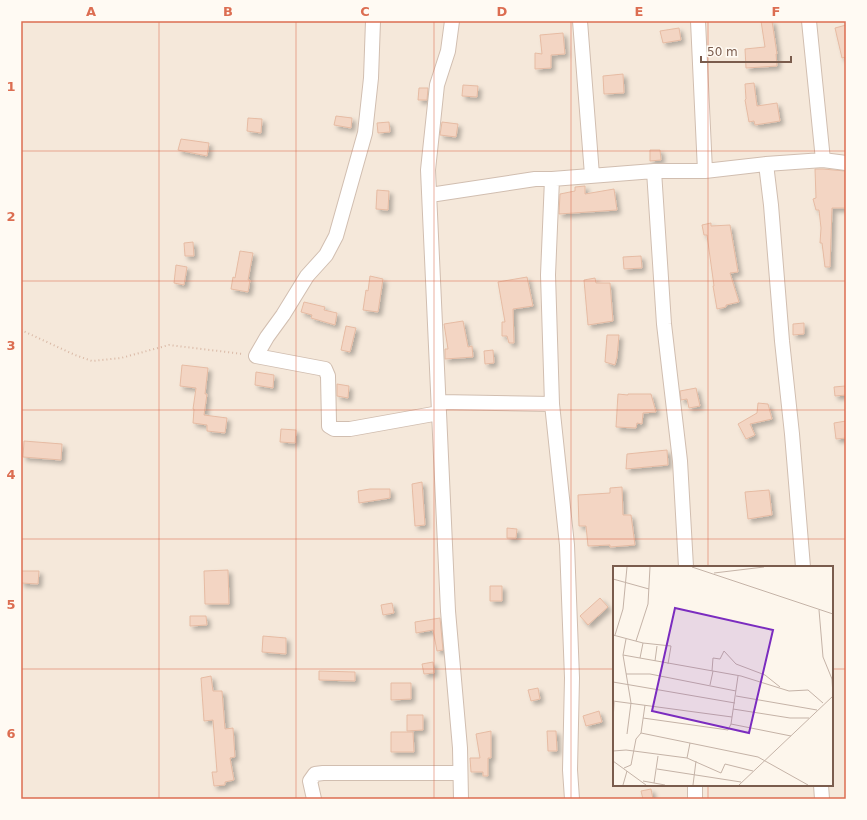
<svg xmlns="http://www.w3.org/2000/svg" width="867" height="820" font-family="'DejaVu Sans',sans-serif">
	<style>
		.residential { fill: #f5e8da; fill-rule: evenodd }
		.building { fill: #f3d5c3; stroke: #e6bba3; filter: url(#shadow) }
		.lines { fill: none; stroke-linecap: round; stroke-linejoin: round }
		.minor-casing { stroke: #d1beb0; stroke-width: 16 }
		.path { stroke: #d9b8a5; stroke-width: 2; stroke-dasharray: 1 3; stroke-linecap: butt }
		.minor { stroke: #fff; stroke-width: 14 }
		.grid { fill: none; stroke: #dc6d51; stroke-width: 1; stroke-opacity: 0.55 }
		.inset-road { fill: none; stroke: #c5b3a7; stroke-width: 1 }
		.view { fill: #7b2cbf; fill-opacity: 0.15; stroke: #7b2cbf; stroke-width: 2 }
		.inset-edge { fill: none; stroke: #7a5c4d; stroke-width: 2 }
		.neatline { fill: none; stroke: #dc6d51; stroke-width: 1.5 }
		.grid-label { font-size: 13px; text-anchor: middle; font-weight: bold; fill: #dc6d51 }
	</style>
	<defs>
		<filter id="shadow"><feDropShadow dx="3.5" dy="3.5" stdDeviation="2" flood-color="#0004"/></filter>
	</defs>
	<rect width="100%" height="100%" fill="#fdf6ec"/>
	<path class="residential" d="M21,21H846V799H21ZM614,567H832V785H614Z"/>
	<path class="building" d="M761,21H772L777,54H776L777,66L746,68L745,49L765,47Z
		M846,25V57L842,58L835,28Z
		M679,28L681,40L663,43L660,31Z
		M563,33L565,54L551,55V68L535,69V53L542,54L540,35Z
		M623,74L624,93L604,94L603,76Z
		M754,83L757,106L777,103L780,121L755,125L754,121L749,122L745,100L746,99L745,84Z
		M463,85L478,86L477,97L462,96Z
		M419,88H428L427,100H418Z
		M336,116L352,118L351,128L334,125Z
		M248,118L262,119L261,133L247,131Z
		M389,122L390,132L378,133L377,123Z
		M442,122L458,124L456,137L440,135Z
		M181,139L209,143L207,156L178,150Z
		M650,150H660L661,160L650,161Z
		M815,169H823L845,171V208H832L830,267H825L822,243H820L821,228L819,210H816L813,199L816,198Z
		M585,186V194L614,189L617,210L559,214L560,194L575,191V187Z
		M377,190L389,191L388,210L376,209Z
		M711,223V226L730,225L738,272L730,273L739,302L726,305V307L717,309L713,286H714L707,235H704L702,225Z
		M193,242L194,256H185L184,243Z
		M240,251L253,253L248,280H250L248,292L231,289L233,277L235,278Z
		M641,256L642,268L624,269L623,257Z
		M176,265L187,267L184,285L174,283Z
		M370,276L383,279L378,312L363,310L366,290L368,291Z
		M527,277L533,306L513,309L514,343H509L507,336H502V322H505L498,282Z
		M595,278L596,283H610L613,321L588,325L584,280Z
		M304,302L325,307L324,310L337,313L335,325L311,318L312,315L301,312Z
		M463,321L468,347L472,346L473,357L445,359V349H448L444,324Z
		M804,323V334L793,335V324Z
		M346,326L356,328L350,352L341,350Z
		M607,335H619L617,357L615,365L605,362Z
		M493,350L494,363L485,364L484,351Z
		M182,365L208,368L205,394H207L204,415L227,418L225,433L207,431V425L193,423L194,409H193L196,388L180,386Z
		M256,372L274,375L273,388L255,385Z
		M337,384L349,386L348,398L337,396Z
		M845,386L846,395L835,396L834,387Z
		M696,388L700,406L689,408L687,399L681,400L680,391Z
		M618,394L628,395V394H651L656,412L643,413L642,424L637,423L636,428L616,427Z
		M758,403L768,404L772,419L750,424L755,435L746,439L738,424L757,413Z
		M846,421V438L836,439L834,423Z
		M281,429L296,430L295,443L280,442Z
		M24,441L62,444L61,460L23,457Z
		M667,450L668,465L626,469L627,454Z
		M422,482L425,525L415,526L412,484Z
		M622,487L623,515H631L635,545L610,547V545L588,546L586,526H579L578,495L610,493V488Z
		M370,489H390V498L359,503L358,491Z
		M769,490L772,515L748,519L745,492Z
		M507,528L517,529L516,538H507Z
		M228,570L229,604H205L204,571Z
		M21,571H39L38,584L21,583Z
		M490,586H502V601H490Z
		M600,598L608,607L588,625L580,616Z
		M392,603L394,613L383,615L381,605Z
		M190,616H206L207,625L190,626Z
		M440,618L443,650L437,651L433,630L416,633L415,622Z
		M263,636L286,638V654L262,652Z
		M433,662L434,673L424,674L422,664Z
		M319,671L355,672V681L319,680Z
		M211,676L213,691H222L225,729L233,728L235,757L230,758L234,780L225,782V785L214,786L212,772H217L213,720L204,721L201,678Z
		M391,683H411V699L391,700Z
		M538,688L540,699L531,701L528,690Z
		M599,711L602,722L586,726L583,716Z
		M407,715H423V730L407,731Z
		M491,731V758H488V776H483V772H471L470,758H480L476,734Z
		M547,731H556L557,751H548Z
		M391,732H413L414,752H391Z
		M651,789L653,799H643L641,791Z"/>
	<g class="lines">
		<defs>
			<path id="minor" d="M373,21L371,78L365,133L336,236L326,255L307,276L283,315L267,337L256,356L325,369L328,376L329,422V426L334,429H350L439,413
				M452,21L448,51L437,85L428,170L448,611L460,748L461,799
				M580,21L592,175
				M698,21L705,171
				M809,21L823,160
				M766,164L771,205L782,341L792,434L803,567
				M654,171L664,324L680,461L686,567
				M552,179L548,275L552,404L567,545L572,678L570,770L572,799
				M430,195L535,179H552L654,171H705L766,164L823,160L846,163
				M439,402L552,404
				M695,785V799
				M821,785L822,799
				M314,799L310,781L315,774L323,773H460"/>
		</defs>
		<use href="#minor" class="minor-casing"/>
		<path class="path" d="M21,330L75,355L92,361L121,358L169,345L243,354"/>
		<use href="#minor" class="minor"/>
	</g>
	<path class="grid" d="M159,21V799M296,21V799M434,21V799M571,21V799M708,21V567M21,151H846M21,281H846M21,410H846M21,539H846M21,669H614M832,669H846M708,785V799"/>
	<g transform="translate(613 566)">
		<rect width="220" height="220" fill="#fdf6ec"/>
		<path class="inset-road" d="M79,1L220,48M101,7L151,1M0,13L36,23M206,44L210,91L219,113L220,130M0,69L30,77L58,80L55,98M2,69L10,43L14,1M13,73L10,89L18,137L14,168M23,75L35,38L37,1M10,89L128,110L176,125L195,124L210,137M27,92L30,77M42,95L44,80M99,105L100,92L107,93L111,85L123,98L152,109L167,121M13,108H37L123,125M0,116L122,137M97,119L100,105M123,130L204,144M0,135L119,151M120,143L177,152H196M30,152L115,164L118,158L125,110M0,156L1,136M118,158L178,170M28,167L32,139M0,185L13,184L74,192L108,207L112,198L140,205M74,192L77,177M0,195L33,219M11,202L18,199L23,173L28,167L145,191L195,219M44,203L128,216M30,215L52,219M41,217L45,190M10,219L14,205M80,219L83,195M126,219L220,130"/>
		<path class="view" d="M62,42L160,64L136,167L39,145Z"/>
		<rect width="220" height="220" class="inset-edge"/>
	</g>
	<rect width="867" height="820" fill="none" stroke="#fffaf3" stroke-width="44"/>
	<path d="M701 56v6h90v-6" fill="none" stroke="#7a5c4d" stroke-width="2"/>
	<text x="707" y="56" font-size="12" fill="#7a5c4d" stroke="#fffaf3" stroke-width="3" paint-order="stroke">50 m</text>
	<rect x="22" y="22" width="823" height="776" class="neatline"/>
	<g class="grid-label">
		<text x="91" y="16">A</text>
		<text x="228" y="16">B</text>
		<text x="365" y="16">C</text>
		<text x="502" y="16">D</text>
		<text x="639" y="16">E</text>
		<text x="776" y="16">F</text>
		<text x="11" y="91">1</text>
		<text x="11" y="221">2</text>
		<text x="11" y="350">3</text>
		<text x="11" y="479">4</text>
		<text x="11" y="609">5</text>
		<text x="11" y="738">6</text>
	</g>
</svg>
